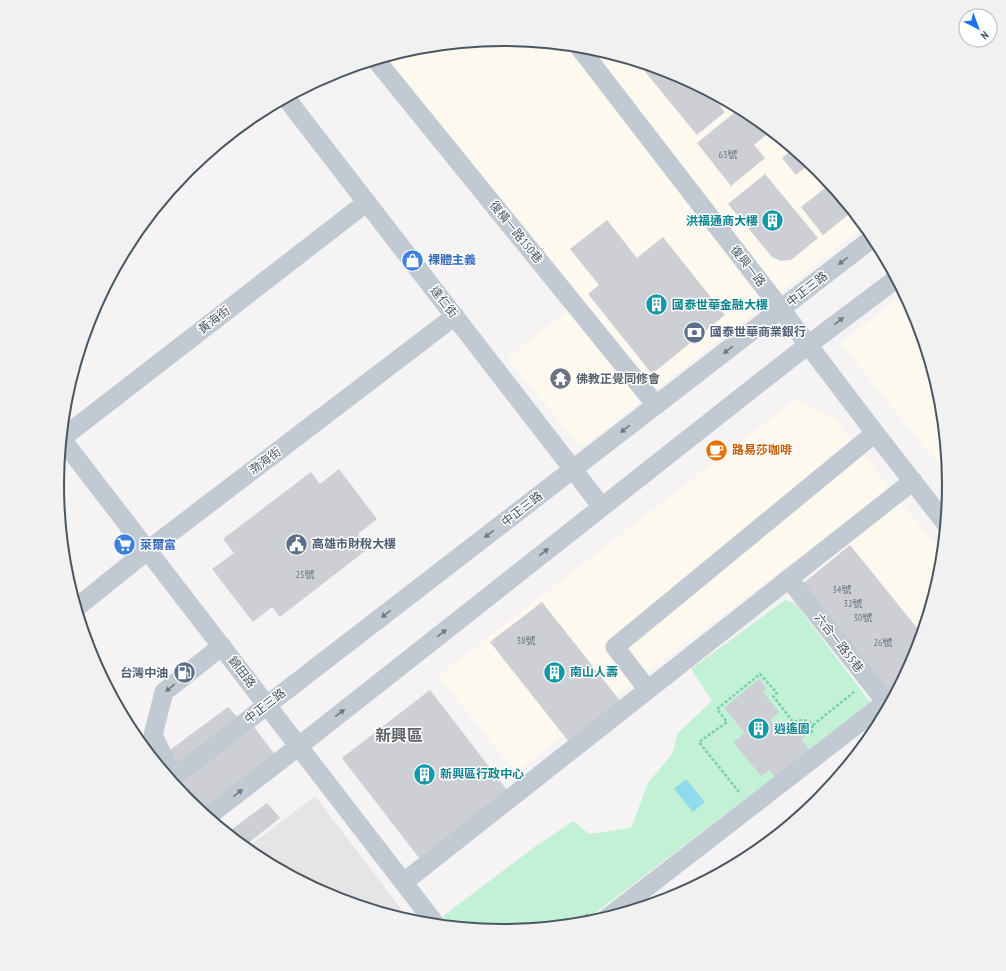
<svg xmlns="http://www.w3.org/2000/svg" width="1006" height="971" font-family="'PT Sans Narrow','Noto Sans TC',sans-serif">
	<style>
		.commercial { fill: #fdf9ef }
		.education { fill: #e6e4e5 }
		.green { fill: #c3f1d5 }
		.water { fill: #90daee }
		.building { fill: #cdcfd5 }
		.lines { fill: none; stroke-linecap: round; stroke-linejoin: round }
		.path { stroke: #7ad0a6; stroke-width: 2.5; stroke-dasharray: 3 2; stroke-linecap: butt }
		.minor { stroke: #c1cad2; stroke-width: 19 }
		.oneway { fill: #6e7983 }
		.labels { text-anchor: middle; stroke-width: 3; stroke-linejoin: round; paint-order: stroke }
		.number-label { font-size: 10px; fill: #6b747e }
		.culture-label { font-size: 12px; font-weight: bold; fill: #0d838f; stroke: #fff; text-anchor: start }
		.street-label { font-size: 12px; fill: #4a5661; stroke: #fff }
		.shop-label { font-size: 12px; font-weight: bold; fill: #366cbe; stroke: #fff; text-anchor: start }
		.service-label { font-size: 12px; font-weight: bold; fill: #4e5e75; stroke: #fff; text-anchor: start }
		.worship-label { font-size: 12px; font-weight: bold; fill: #5b616d; stroke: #fff; text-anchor: start }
		.food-label { font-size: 12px; font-weight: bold; fill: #c56008; stroke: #fff; text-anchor: start }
		.district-label { font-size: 16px; font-weight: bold; fill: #5f6368; stroke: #fff }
		.rim { fill: none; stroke: #4a5661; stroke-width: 2 }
	</style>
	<rect width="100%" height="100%" fill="#f5f3f3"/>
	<path class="commercial" d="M503,39L590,48L674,73L751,114L819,170L865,226L581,448L507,358L583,299L386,57L416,48Z
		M904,294L916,315L941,399L949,477L840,343Z
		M796,399L834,418L943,554L941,573L915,657L899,687L798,558L516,772L438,676Z"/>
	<path class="education" d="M315,796L411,922L332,898L255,857L245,849Z"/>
	<path class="green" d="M785,600L795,603L871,703L581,924L503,932L451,927L443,916L536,846L573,821L589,834L631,828L648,783L673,753L677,734L712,701L691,669Z"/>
	<path class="water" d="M686,779L705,802L693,812L674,789Z"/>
	<path class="building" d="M637,62L674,73L714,95L712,96L725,112L697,135Z
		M740,108L751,114L771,131L754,145L765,158L731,186L697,143Z
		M793,149L811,163L796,175L782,158Z
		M765,174L818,238L791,260L781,261L772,257L728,204Z
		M830,184L853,211L823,235L801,207Z
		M607,220L637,258L663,237L725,315L652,374L588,294L599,285L570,249Z
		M339,469L377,519L358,534L369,548L280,617L272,607L253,622L212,569L234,553L223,539L311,472L320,484Z
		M850,545L922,634L915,657L894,697L801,585Z
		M542,602L621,702L569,742L490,642Z
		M759,679L767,688L763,692L779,712L770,720L780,732L786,726L790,731L799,723L808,734L801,739L810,750L776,778L769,770L761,776L733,742L745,733L724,708Z
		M430,690L507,790L419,858L342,758Z
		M228,707L240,720L167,776L170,750Z
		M251,723L283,765L211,820L187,801L173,784Z
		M267,803L280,818L243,847L227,833Z"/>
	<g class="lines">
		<path class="path" d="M813,725L854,692
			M739,792L699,742L727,722L717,709L760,674L777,693L773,696L793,722L802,720L809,721C813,726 814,729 810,735
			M574,925L588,914
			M558,927L567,919L573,925"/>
		<path class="minor" d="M579,47L781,309L875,433L946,524
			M376,60L656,405
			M286,98L602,507
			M61,438L437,926
			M61,439L367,202
			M789,579L889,706
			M76,608L148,550L455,316
			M648,690L615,647L875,433
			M173,777L153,735L164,692L222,646
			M170,780L874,237
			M207,817L299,746L758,384L808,345L896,279
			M404,882L913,481
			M607,918L886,702"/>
	</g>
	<defs><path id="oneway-solid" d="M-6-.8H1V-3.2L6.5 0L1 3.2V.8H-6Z"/></defs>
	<g class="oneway">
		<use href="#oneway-solid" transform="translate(843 261) rotate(142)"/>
		<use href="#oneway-solid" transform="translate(839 321) rotate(-37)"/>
		<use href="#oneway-solid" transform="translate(728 350) rotate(142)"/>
		<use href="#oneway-solid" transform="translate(625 429) rotate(142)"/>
		<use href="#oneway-solid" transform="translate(489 534) rotate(142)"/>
		<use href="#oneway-solid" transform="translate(544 552) rotate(-38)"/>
		<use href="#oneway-solid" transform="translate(386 614) rotate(142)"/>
		<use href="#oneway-solid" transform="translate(442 633) rotate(-38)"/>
		<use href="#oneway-solid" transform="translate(170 688) rotate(141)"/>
		<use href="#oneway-solid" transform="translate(340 713) rotate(-38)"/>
		<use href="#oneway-solid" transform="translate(238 793) rotate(-38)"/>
	</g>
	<defs>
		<symbol id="building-disc" viewBox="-11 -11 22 22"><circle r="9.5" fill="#0f9aa8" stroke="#fff"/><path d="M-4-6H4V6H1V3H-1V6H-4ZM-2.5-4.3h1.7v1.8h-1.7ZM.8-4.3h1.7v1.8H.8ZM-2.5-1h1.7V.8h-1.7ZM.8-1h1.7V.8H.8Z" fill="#fff"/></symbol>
		<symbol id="shop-disc" viewBox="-11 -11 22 22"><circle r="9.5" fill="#3f7fe0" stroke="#fff"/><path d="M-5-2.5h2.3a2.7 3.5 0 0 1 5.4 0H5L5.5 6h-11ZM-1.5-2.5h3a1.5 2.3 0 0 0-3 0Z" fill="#fff"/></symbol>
		<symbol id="bank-disc" viewBox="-11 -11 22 22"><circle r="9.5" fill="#5c6f8a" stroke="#fff"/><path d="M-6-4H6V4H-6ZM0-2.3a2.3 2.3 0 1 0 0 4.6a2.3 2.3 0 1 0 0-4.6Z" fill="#fff"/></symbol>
		<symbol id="temple-disc" viewBox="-11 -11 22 22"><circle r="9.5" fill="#6b7280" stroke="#fff"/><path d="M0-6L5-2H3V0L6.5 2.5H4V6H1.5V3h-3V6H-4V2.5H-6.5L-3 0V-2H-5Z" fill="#fff"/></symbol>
		<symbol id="cafe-disc" viewBox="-11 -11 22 22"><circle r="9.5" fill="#e8710a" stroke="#fff"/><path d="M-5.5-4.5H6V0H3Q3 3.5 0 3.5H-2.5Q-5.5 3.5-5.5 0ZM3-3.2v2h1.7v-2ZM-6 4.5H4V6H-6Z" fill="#fff"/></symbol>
		<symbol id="civic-disc" viewBox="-11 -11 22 22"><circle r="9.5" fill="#5c6f8a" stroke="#fff"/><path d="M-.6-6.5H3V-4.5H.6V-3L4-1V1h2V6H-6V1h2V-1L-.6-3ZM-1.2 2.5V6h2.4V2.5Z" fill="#fff"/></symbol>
		<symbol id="supermarket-disc" viewBox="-11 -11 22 22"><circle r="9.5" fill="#3f7fe0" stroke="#fff"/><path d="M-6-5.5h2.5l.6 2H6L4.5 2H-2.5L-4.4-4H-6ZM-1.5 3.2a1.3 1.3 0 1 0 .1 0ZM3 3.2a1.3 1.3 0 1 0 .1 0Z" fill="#fff"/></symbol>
		<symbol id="fuel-disc" viewBox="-11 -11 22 22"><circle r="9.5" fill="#5c6f8a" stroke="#fff"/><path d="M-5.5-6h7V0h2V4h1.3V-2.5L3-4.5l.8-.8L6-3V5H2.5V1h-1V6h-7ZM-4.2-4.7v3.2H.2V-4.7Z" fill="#fff"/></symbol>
	</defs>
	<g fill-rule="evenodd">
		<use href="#building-disc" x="760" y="208" width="25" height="25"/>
		<use href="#shop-disc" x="400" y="248" width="25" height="25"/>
		<use href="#building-disc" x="644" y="292" width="25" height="25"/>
		<use href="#bank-disc" x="682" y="320" width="25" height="25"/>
		<use href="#temple-disc" x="548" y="366" width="25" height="25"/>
		<use href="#cafe-disc" x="704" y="438" width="25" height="25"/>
		<use href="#civic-disc" x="284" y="532" width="25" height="25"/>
		<use href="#supermarket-disc" x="112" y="532" width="25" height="25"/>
		<use href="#building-disc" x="542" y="660" width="25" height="25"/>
		<use href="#fuel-disc" x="172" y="660" width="25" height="25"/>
		<use href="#building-disc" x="746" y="716" width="25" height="25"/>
		<use href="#building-disc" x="412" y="762" width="25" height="25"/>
	</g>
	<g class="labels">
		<g class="number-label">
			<text x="728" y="158">63號</text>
			<text x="305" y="578">25號</text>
			<text x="842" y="593">34號</text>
			<text x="853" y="607">32號</text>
			<text x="863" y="621">30號</text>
			<text x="526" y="644">38號</text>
			<text x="883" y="646">26號</text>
		</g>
		<g class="culture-label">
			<text x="758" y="225" text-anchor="end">洪福通商大樓</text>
			<text x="672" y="309">國泰世華金融大樓</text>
			<text x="570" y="676">南山人壽</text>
			<text x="774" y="733">逍遙園</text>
			<text x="440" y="778">新興區行政中心</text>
		</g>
		<g class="street-label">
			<text transform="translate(516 232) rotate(51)" y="4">復橫一路150巷</text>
			<text transform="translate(748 266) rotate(52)" y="4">復興一路</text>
			<text transform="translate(807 289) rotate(-38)" y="4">中正三路</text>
			<text transform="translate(444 302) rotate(52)" y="4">達仁街</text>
			<text transform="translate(214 320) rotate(-38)" y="4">黃海街</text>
			<text transform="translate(265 461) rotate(-37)" y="4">渤海街</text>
			<text transform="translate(522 509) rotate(-38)" y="4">中正三路</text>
			<text transform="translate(839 643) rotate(52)" y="4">六合一路55巷</text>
			<text transform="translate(242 672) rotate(52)" y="4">錦田路</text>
			<text transform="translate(265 706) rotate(-38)" y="4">中正三路</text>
		</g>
		<g class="shop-label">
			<text x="428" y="264">裸體主義</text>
			<text x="140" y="549">萊爾富</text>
		</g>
		<g class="service-label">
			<text x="710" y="336">國泰世華商業銀行</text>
			<text x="312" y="548">高雄市財稅大樓</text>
			<text x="168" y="677" text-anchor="end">台灣中油</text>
		</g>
		<g class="worship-label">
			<text x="576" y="383">佛教正覺同修會</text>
		</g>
		<g class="food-label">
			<text x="732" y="454">路易莎咖啡</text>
		</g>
		<g class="district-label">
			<text x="399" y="741">新興區</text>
		</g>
	</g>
	<path d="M0 0H1006V971H0ZM64 485a439 439 0 1 1 878 0a439 439 0 1 1-878 0Z" fill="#f1f1f2" fill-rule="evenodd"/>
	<path class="rim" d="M64 485a439 439 0 1 1 878 0a439 439 0 1 1-878 0Z"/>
	<g transform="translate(978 28) rotate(138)"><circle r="19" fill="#ffffff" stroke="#b7bbc0"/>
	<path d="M0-3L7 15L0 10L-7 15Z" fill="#1a73e8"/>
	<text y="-6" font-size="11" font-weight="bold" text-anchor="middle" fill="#4a5661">N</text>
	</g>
</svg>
